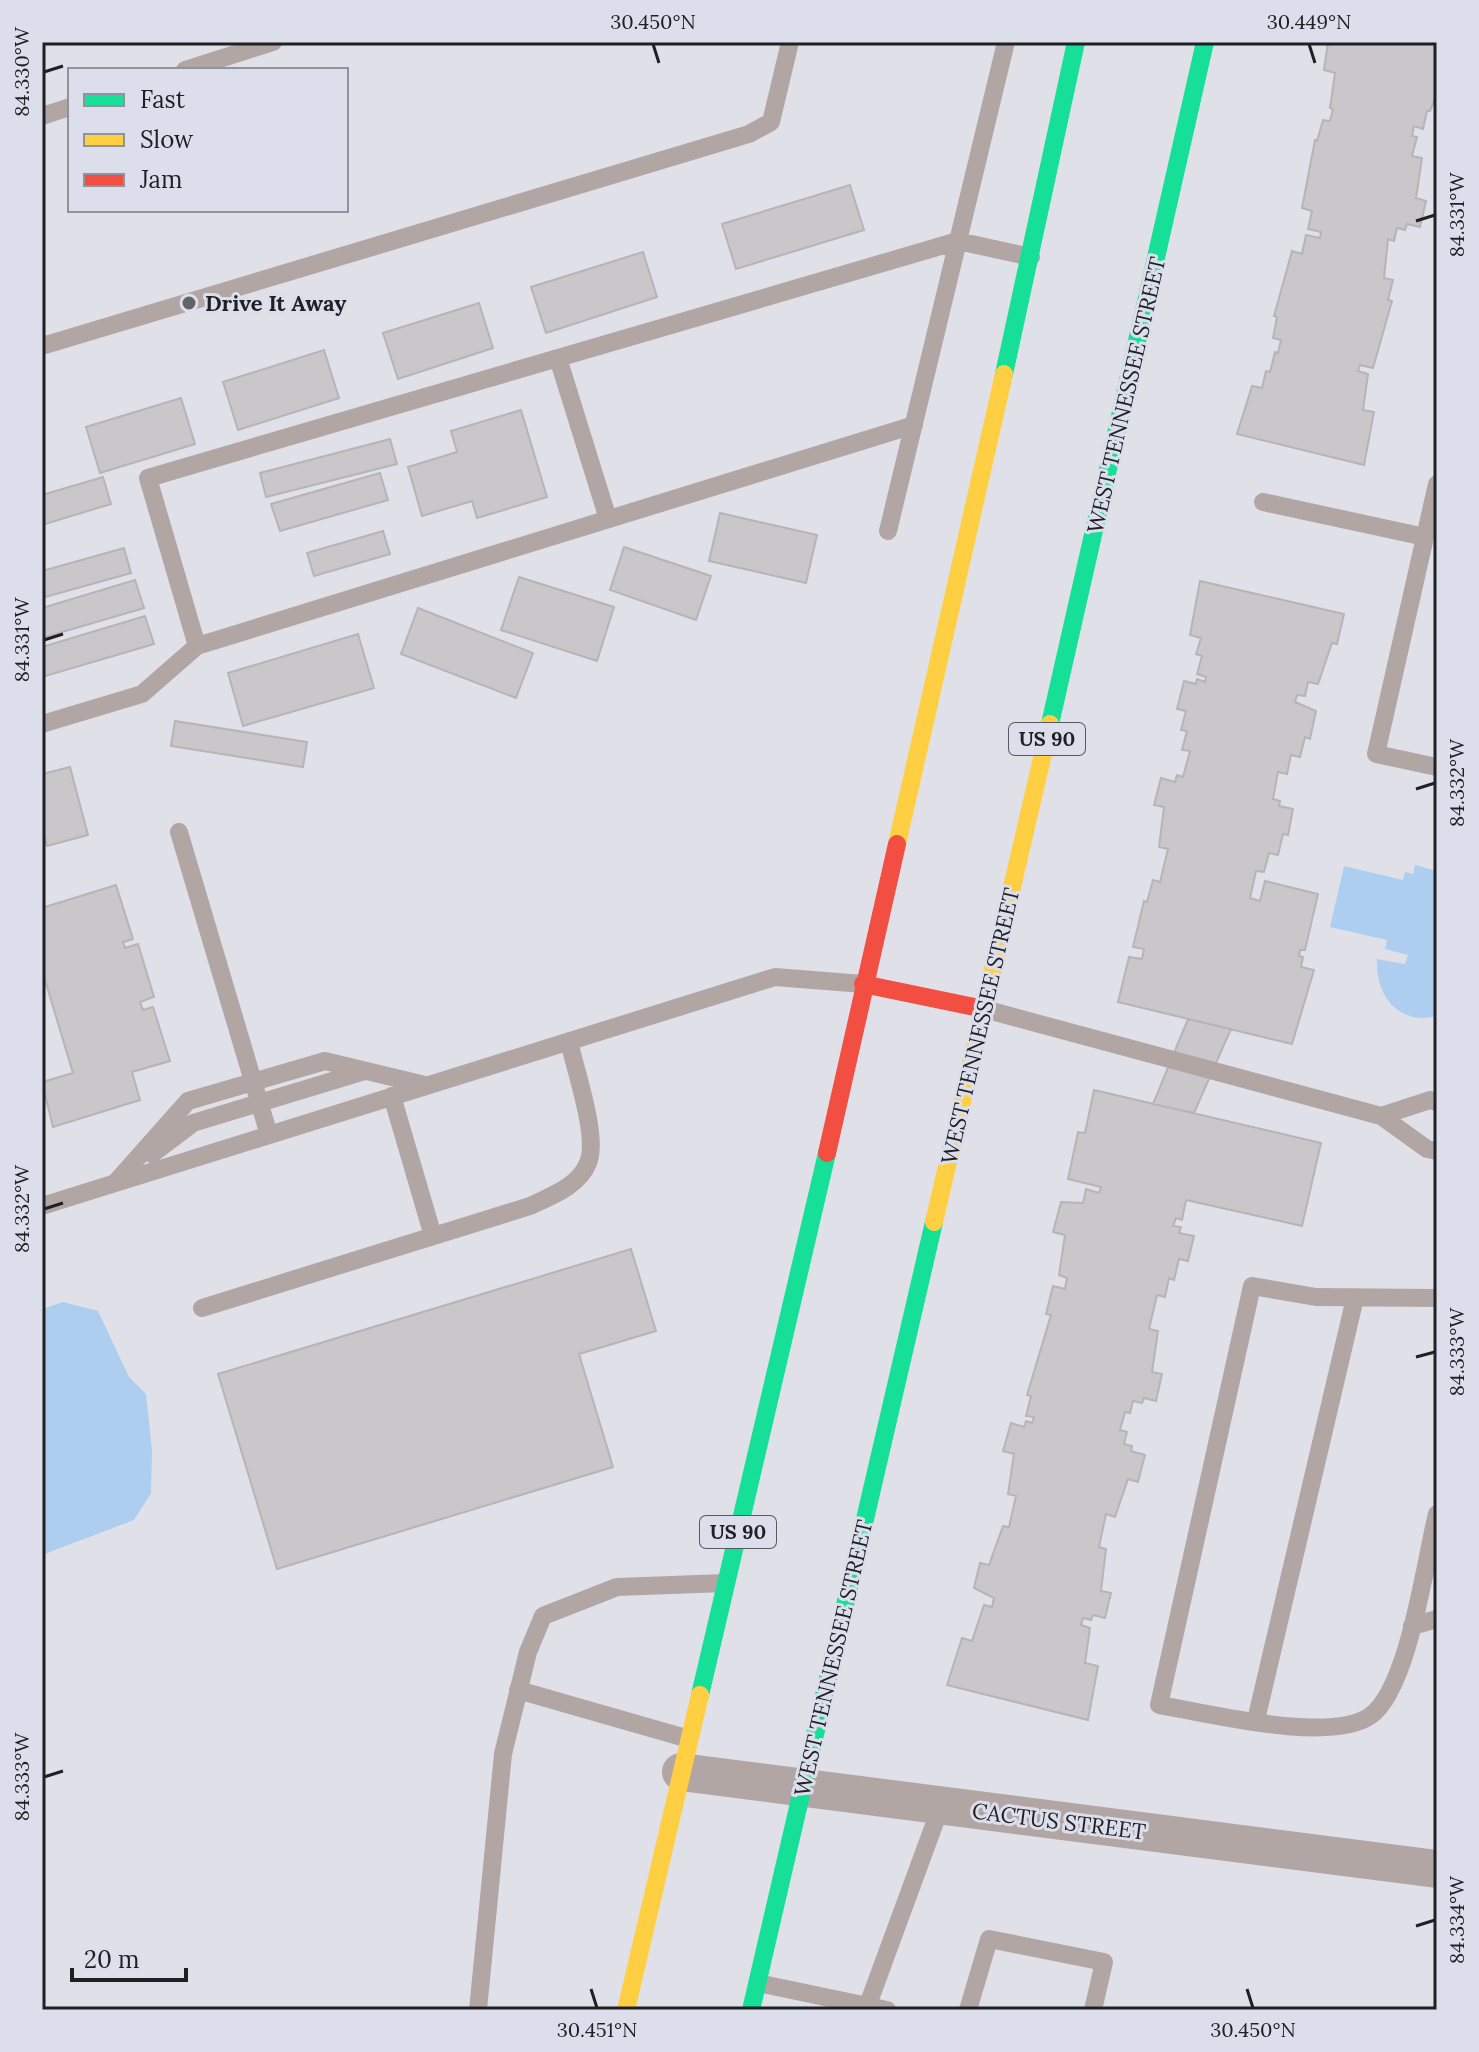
<svg xmlns="http://www.w3.org/2000/svg" width="1479" height="2052" font-family="Lora,serif">
	<style>
		.water { fill: #aecef0 }
		.building { fill: #c9c7ca; stroke: #b6b4b6; stroke-width: 2 }
		.lines { fill: none; stroke-linecap: round; stroke-linejoin: round }
		.lane { stroke: #b2a6a5; stroke-width: 18 }
		.street { stroke: #b2a6a5; stroke-width: 38 }
		.fast { stroke: #16e098; stroke-width: 18 }
		.slow { stroke: #ffcf43; stroke-width: 18 }
		.jam { stroke: #f24e42; stroke-width: 18 }
		.ticks { fill: none; stroke: #1e2024; stroke-width: 3 }
		.poi-dot { fill: #626469; stroke: #dcdfeb; stroke-width: 3 }
		.labels { text-anchor: middle; stroke-width: 6; stroke-linejoin: round; paint-order: stroke }
		.shield { fill: #dcdfeb; stroke: #575960; stroke-width: 2 }
		.shield-label { font-size: 20px; font-weight: bold; fill: #1e2024 }
		.poi-label { font-size: 22px; font-weight: bold; fill: #1e2024; stroke: #dcdfeb; text-anchor: start }
		.street-label { font-size: 22px; fill: #1e2024; stroke: #dcdfeb }
		.neatline { fill: none; stroke: #1e2024; stroke-width: 3 }
		.ticks-label { font-size: 20px; text-anchor: middle; fill: #1e2024 }
	</style>
	<rect width="100%" height="100%" fill="#e0e1e8"/>
	<path class="water" d="M1415,865L1437,871V1016C1398,1026 1375,995 1377,959L1405,964L1408,955L1385,949L1387,940L1330,927L1344,866L1403,880L1405,872L1413,874Z
		M63,1302L98,1311L129,1377L146,1394L152,1450L151,1493L134,1520L42,1555V1309Z"/>
	<path class="building" d="M1328,42L1437,44V94L1430,111H1427L1423,129L1414,126L1412,136L1417,137L1412,156L1422,158L1416,198L1426,201L1420,227L1407,224L1405,230L1397,228L1394,241L1388,239L1384,278L1393,280L1388,300L1392,301L1373,368L1360,365L1358,371L1368,374L1363,410L1374,412L1364,465L1237,434L1252,386L1262,388L1266,371L1270,372L1275,352L1278,353L1281,340L1273,338L1277,317L1274,316L1292,251L1302,254L1306,235L1320,238L1321,232L1308,229L1312,211L1302,208L1315,140L1317,141L1323,120L1330,121L1333,109L1330,108L1335,73L1324,70Z
		M850,185L864,230L736,269L722,224Z
		M643,252L657,297L546,333L531,287Z
		M479,303L493,348L398,379L383,333Z
		M324,350L339,398L238,430L223,382Z
		M181,398L195,444L100,473L86,427Z
		M521,410L547,497L477,518L472,501L422,516L408,467L457,452L451,431Z
		M390,439L397,464L266,497L260,473Z
		M380,473L388,500L280,531L271,504Z
		M103,477L111,504L42,525V495Z
		M720,513L817,535L806,583L709,561Z
		M383,531L390,554L314,576L307,553Z
		M624,547L711,576L696,620L610,590Z
		M124,548L131,573L42,598V571Z
		M519,577L614,607L597,661L501,630Z
		M135,580L144,608L42,638V608Z
		M1200,581L1344,614L1337,644L1332,643L1318,684L1308,682L1305,696L1297,695L1295,702L1316,711L1310,739L1305,737L1300,757L1291,755L1287,774L1278,772L1273,799L1280,801L1279,806L1293,809L1288,835L1283,834L1278,855L1269,853L1264,872L1256,871L1250,898L1260,901L1265,881L1318,894L1305,950H1300L1299,956L1303,957L1301,967L1314,970L1292,1044L1118,1002L1129,957L1142,959L1144,949L1133,947L1144,901L1147,902L1153,880L1160,882L1168,849L1159,847L1164,807L1154,805L1161,778L1175,782L1177,775L1183,777L1190,751L1182,750L1187,731L1181,730L1186,711L1177,709L1184,681L1196,684L1197,679L1205,682L1206,677L1197,674L1202,656L1196,654L1201,638L1190,635Z
		M418,608L533,653L516,698L401,654Z
		M145,616L154,644L42,677V647Z
		M358,634L374,688L243,726L228,673Z
		M175,721L307,742L303,767L171,746Z
		M70,767L88,835L47,846L42,829V774Z
		M116,885L133,939L123,942L125,948L138,944L154,997L140,1002L143,1010L153,1007L170,1061L132,1072L140,1100L53,1127L42,1082L73,1073L42,970V898L45,907Z
		M1188,1019L1231,1029L1194,1113L1153,1104Z
		M1094,1090L1321,1143L1302,1226L1186,1200L1182,1220L1176,1218L1173,1226L1181,1227L1179,1233L1194,1236L1188,1261L1179,1259L1174,1280L1169,1278L1165,1297L1157,1295L1149,1329L1158,1331L1152,1372L1162,1374L1156,1401L1144,1398L1142,1403L1133,1401L1130,1413L1125,1412L1120,1430L1127,1432L1124,1444L1132,1446L1131,1451L1145,1455L1138,1482L1128,1479L1115,1517L1106,1514L1099,1547L1106,1549L1101,1591L1111,1593L1105,1618L1093,1615L1091,1620L1083,1618L1081,1625L1090,1628L1085,1663L1098,1666L1088,1720L947,1685L962,1638L972,1641L984,1605L992,1607L994,1598L974,1588L980,1563L989,1565L1003,1526L1009,1527L1016,1496L1008,1494L1014,1454L1003,1451L1011,1423L1024,1427L1026,1421L1032,1423L1034,1417L1026,1416L1031,1396L1027,1395L1051,1315L1046,1314L1053,1286L1065,1289L1067,1278L1059,1275L1065,1235L1053,1232L1061,1202L1083,1203L1086,1189L1099,1193L1101,1187L1068,1179L1078,1132L1085,1133Z
		M631,1249L656,1331L579,1354L613,1467L277,1569L218,1374Z"/>
	<g class="lines">
		<path class="lane" d="M185,70L273,42
			M42,116L70,107
			M42,346L749,134L771,122L790,42
			M558,358L608,519
			M1437,484L1376,754L1437,767
			M1263,502L1425,537
			M888,531L1006,42
			M197,646L148,478L958,241L1031,257
			M42,724L142,694L197,646L914,425
			M179,832L269,1135
			M984,1009L1381,1116L1427,1149L1437,1151
			M392,1096L433,1236
			M1381,1116L1430,1100L1437,1102
			M152,1154L193,1123L365,1071
			M116,1182L188,1101L325,1061L425,1085
			M42,1206L775,977L863,984
			M1437,1298L1316,1297L1252,1286L1159,1705C1207,1713 1330,1744 1370,1716C1409,1689 1425,1561 1437,1514
			M202,1308L530,1206C551,1196 579,1186 588,1163C599,1137 575,1070 569,1041
			M1412,1626L1437,1619
			M518,1690L689,1739
			M1256,1720L1355,1298
			M758,1983L887,2010
			M478,2010L503,1754L528,1652L543,1616L617,1587L725,1583
			M866,2010L941,1806
			M968,2010L989,1939L1104,1962L1093,2010"/>
		<path class="street" d="M681,1772L1437,1869"/>
		<path class="fast" d="M1004,374L1076,42
			M1050,724L1205,42
			M700,1695L827,1153
			M751,2010L934,1222"/>
		<path class="slow" d="M897,844L1004,374
			M934,1222L1050,724
			M626,2010L700,1695"/>
		<path class="jam" d="M863,984L984,1009
			M827,1153L897,844"/>
	</g>
	<path class="ticks" d="M653,44L659,63M1309,44L1315,63M44,72L63,66M1416,221L1435,215M44,640L63,634M1416,789L1435,783M44,1209L63,1203M1416,1357L1435,1352M44,1777L63,1771M1416,1926L1435,1920M591,1989L597,2008M1247,1989L1253,2008"/>
	<circle class="poi-dot" cx="189" cy="303" r="8"/>
	<g class="labels">
		<g class="shield">
			<rect x="1009" y="723" width="76" height="32" rx="6"/>
			<rect x="700" y="1516" width="76" height="32" rx="6"/>
		</g>
		<g class="shield-label">
			<text x="1047" y="746">US 90</text>
			<text x="738" y="1539">US 90</text>
		</g>
		<g class="poi-label">
			<text x="205" y="311">Drive It Away</text>
		</g>
		<g class="street-label">
			<text transform="translate(1126 395) rotate(-77)" y="8">WEST TENNESSEE STREET</text>
			<text transform="translate(980 1026) rotate(-77)" y="8">WEST TENNESSEE STREET</text>
			<text transform="translate(833 1658) rotate(-77)" y="8">WEST TENNESSEE STREET</text>
			<text transform="translate(1059 1821) rotate(7)" y="8">CACTUS STREET</text>
		</g>
	</g>
	<rect width="1479" height="2052" fill="none" stroke="#dcdfeb" stroke-width="88"/>
	<rect x="68" y="68" width="280" height="144" fill="#dcdfeb" stroke="#90939b" stroke-width="2"/>
	<rect x="84" y="94" width="40" height="12" fill="#16e098" stroke="#90939b" stroke-width="2"/>
	<text x="140" y="108" font-size="24" fill="#1e2024">Fast</text>
	<rect x="84" y="134" width="40" height="12" fill="#ffcf43" stroke="#90939b" stroke-width="2"/>
	<text x="140" y="148" font-size="24" fill="#1e2024">Slow</text>
	<rect x="84" y="174" width="40" height="12" fill="#f24e42" stroke="#90939b" stroke-width="2"/>
	<text x="140" y="188" font-size="24" fill="#1e2024">Jam</text>
	<path d="M72 1968v12h114v-12" fill="none" stroke="#1e2024" stroke-width="4"/>
	<text x="84" y="1968" font-size="24" fill="#1e2024" stroke="#dcdfeb" stroke-width="6" paint-order="stroke">20 m</text>
	<rect x="44" y="44" width="1391" height="1964" class="neatline"/>
	<g class="ticks-label">
		<text x="653" y="29">30.450°N</text>
		<text x="1309" y="29">30.449°N</text>
		<text transform="translate(22 72) rotate(-90)" y="7">84.330°W</text>
		<text transform="translate(1457 215) rotate(-90)" y="7">84.331°W</text>
		<text transform="translate(22 640) rotate(-90)" y="7">84.331°W</text>
		<text transform="translate(1457 783) rotate(-90)" y="7">84.332°W</text>
		<text transform="translate(22 1209) rotate(-90)" y="7">84.332°W</text>
		<text transform="translate(1457 1352) rotate(-90)" y="7">84.333°W</text>
		<text transform="translate(22 1777) rotate(-90)" y="7">84.333°W</text>
		<text transform="translate(1457 1920) rotate(-90)" y="7">84.334°W</text>
		<text x="597" y="2037">30.451°N</text>
		<text x="1253" y="2037">30.450°N</text>
	</g>
</svg>
